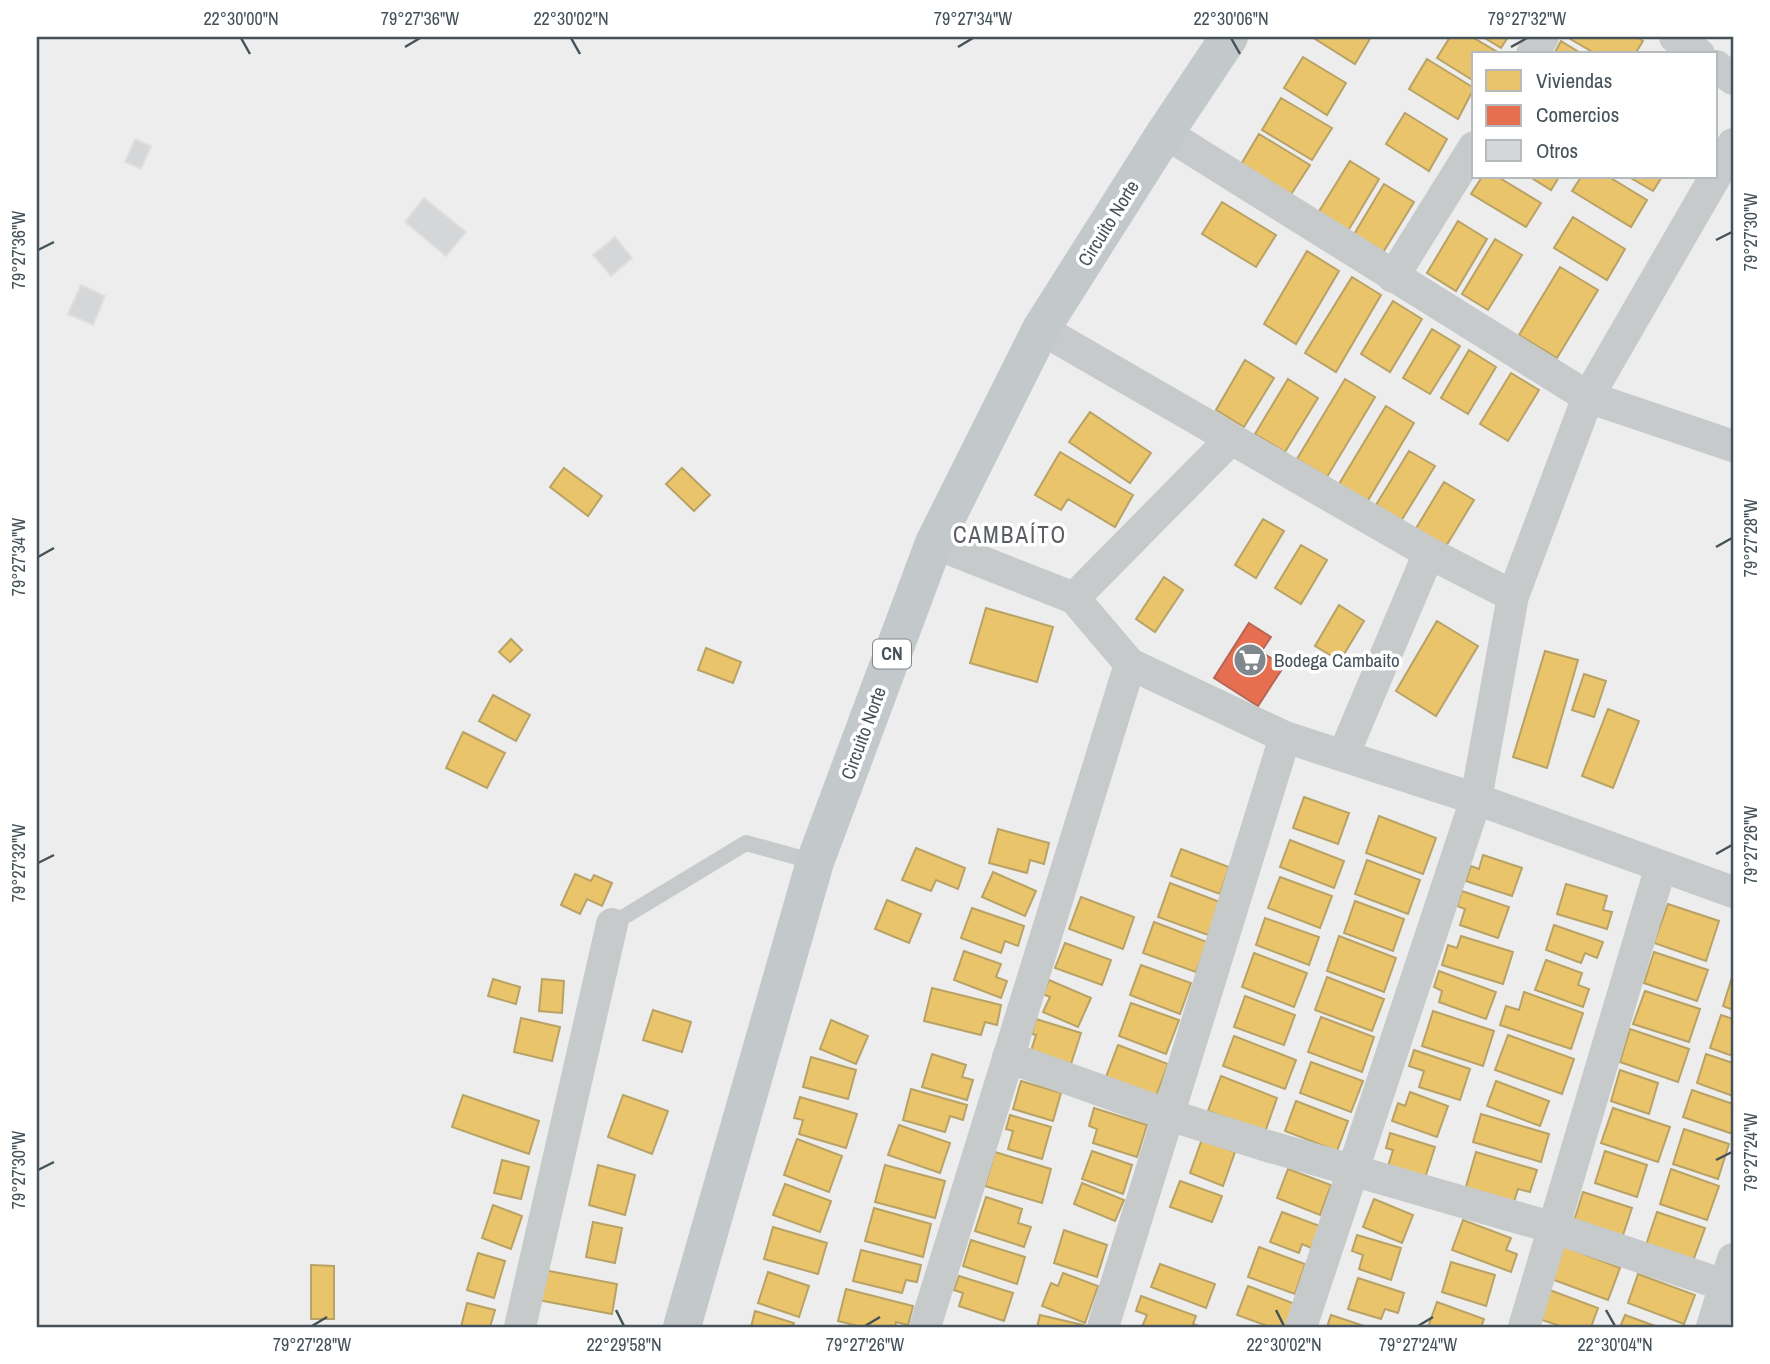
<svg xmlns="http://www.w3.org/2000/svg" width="1770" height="1364" font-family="'Archivo Narrow',sans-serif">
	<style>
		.homes { fill: #e9c46a; stroke: #b8a265; stroke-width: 2 }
		.shops { fill: #e76f51; stroke: #b66653; stroke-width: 2 }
		.building { fill: #d5d6d7; stroke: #dfdfe0; stroke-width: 2 }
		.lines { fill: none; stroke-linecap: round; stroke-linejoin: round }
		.service { stroke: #c7cacb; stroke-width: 16 }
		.minor { stroke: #c7cacb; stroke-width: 32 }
		.primary { stroke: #c3c8ca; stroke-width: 38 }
		.ticks { fill: none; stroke: #455259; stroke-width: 2.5 }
		.labels { text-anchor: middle; stroke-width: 7; stroke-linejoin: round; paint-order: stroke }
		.shield { fill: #fff; stroke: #7d868b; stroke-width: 2 }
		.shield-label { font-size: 18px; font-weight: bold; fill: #455259 }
		.street-label { font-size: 19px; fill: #455259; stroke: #fff }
		.poi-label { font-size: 19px; fill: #455259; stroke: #fff; text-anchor: start }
		.quarter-label { font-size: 23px; letter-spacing: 2px; fill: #595d61; stroke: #fff }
		.neatline { fill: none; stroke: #455259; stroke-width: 2.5 }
		.ticks-label { font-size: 18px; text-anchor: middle; fill: #455259 }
	</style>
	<rect width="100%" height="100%" fill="#eeeded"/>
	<path class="homes" d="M1312,37H1371L1355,64Z
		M1450,37H1472L1499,53L1474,54V81L1437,58Z
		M1483,37H1508L1501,48Z
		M1567,37H1637L1643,41L1635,54H1596Z
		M1561,41L1582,54H1554Z
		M1303,57L1346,83L1327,115L1284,88Z
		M1427,59L1474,88L1458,119L1409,89Z
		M1281,98L1332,128L1312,160L1262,130Z
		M1405,113L1447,139L1429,171L1386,144Z
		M1259,134L1310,165L1290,196L1240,166Z
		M1350,161L1379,179L1348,231L1318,213Z
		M1482,177H1498L1541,203L1526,227L1471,194Z
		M1530,177H1559L1551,190Z
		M1581,177H1609L1647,200L1631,227L1572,191Z
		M1629,177H1662L1653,191Z
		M1384,184L1414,202L1382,254L1353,236Z
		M1222,202L1276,235L1256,267L1202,234Z
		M1573,217L1625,249L1607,280L1554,248Z
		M1458,221L1487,239L1456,291L1427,273Z
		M1495,239L1522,255L1488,310L1462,294Z
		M1307,251L1339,271L1296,344L1264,324Z
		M1560,267L1598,290L1557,358L1519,335Z
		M1352,277L1381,295L1336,372L1305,353Z
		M1393,301L1422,319L1390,372L1361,354Z
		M1432,329L1460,346L1430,394L1403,378Z
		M1469,350L1496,367L1468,414L1441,398Z
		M1245,360L1274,378L1244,427L1216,410Z
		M1511,373L1539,390L1508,441L1480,424Z
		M1288,379L1318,398L1285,452L1255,434Z
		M1345,379L1375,397L1327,477L1297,459Z
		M1386,406L1414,423L1367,502L1339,484Z
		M1090,412L1151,453L1130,483L1069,442Z
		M1409,451L1435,466L1401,521L1376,505Z
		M1060,452L1133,495L1115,527L1068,499L1061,510L1035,495Z
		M564,468L602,496L588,516L550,487Z
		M682,468L710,495L694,511L666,484Z
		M1444,482L1474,500L1445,548L1415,530Z
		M1263,519L1284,531L1256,578L1235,565Z
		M1301,545L1327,560L1301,604L1275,588Z
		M1164,577L1183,590L1155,632L1136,619Z
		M1339,605L1364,621L1340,661L1315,646Z
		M986,608L1053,627L1037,682L970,663Z
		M1437,621L1478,646L1436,716L1396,691Z
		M511,639L522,650L510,662L499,652Z
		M706,648L741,662L733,683L698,670Z
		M1545,651L1578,660L1547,768L1513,757Z
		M1584,674L1606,681L1594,717L1572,710Z
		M493,695L530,715L516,741L479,721Z
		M1608,709L1639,721L1613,788L1582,776Z
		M463,732L505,753L487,788L446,768Z
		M1304,797L1349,813L1338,844L1293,828Z
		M1379,816L1436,838L1423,874L1366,853Z
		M998,829L1049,843L1044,864L1030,860L1027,873L989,863Z
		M1290,840L1344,861L1334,888L1280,867Z
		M916,848L965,868L958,889L936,880L931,891L902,880Z
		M1181,849L1229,867L1220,894L1171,876Z
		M1483,855L1522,868L1512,896L1466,881L1471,866L1479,869Z
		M1367,860L1420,880L1408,914L1355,894Z
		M993,872L1036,891L1025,916L982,897Z
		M575,874L591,881L594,875L612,883L602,906L587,899L580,914L561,905Z
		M1280,877L1332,896L1320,928L1268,908Z
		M1170,883L1220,902L1208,935L1158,917Z
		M1566,884L1607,896L1603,910L1612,912L1607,929L1557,914Z
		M1462,891L1509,907L1498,938L1460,925L1465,909L1457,906Z
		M1081,897L1134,917L1123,949L1069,929Z
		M887,900L921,914L909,943L875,929Z
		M1355,901L1404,919L1393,951L1344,933Z
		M1668,904L1719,921L1706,961L1654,943Z
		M972,908L1024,926L1018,946L1005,941L1001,953L961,938Z
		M1265,918L1319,937L1309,965L1256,945Z
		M1154,922L1207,942L1196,972L1143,953Z
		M1554,925L1603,942L1597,958L1585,953L1581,963L1546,950Z
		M1339,936L1396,958L1384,992L1327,971Z
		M1461,936L1513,952L1503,984L1442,965L1448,945L1457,948Z
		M1065,943L1111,960L1102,985L1055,968Z
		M964,951L1001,964L996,977L1007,981L1001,998L954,980Z
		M1654,952L1708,970L1697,1001L1644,983Z
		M1254,953L1307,973L1294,1007L1242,987Z
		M1546,960L1582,973L1578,985L1589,989L1583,1007L1535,990Z
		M1141,965L1191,983L1180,1014L1130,995Z
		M1439,971L1496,992L1486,1019L1439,1002L1442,991L1434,987Z
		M1733,974V1010L1723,1006Z
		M1327,977L1384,999L1372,1031L1315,1010Z
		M493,979L520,987L516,1004L488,996Z
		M542,979L564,981L562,1013L539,1011Z
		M1049,980L1091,998L1078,1027L1043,1012L1050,997L1043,994Z
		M932,988L1001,1005L997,1025L985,1022L981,1035L924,1021Z
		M1645,991L1700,1009L1689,1042L1633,1024Z
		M1524,992L1583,1013L1571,1049L1500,1025L1506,1006L1519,1010Z
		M1245,996L1295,1015L1284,1045L1234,1027Z
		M1131,1003L1179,1020L1166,1054L1119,1036Z
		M653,1010L691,1022L682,1052L643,1040Z
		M1433,1011L1494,1031L1483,1066L1422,1046Z
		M1721,1015L1733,1019V1056L1710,1048Z
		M1321,1017L1374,1037L1362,1072L1308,1052Z
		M521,1018L560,1027L552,1061L514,1052Z
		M1036,1019L1081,1033L1071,1064L1031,1051L1036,1035L1032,1034Z
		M831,1020L868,1036L856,1064L820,1049Z
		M1630,1029L1689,1049L1678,1082L1620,1062Z
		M1508,1035L1574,1059L1562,1094L1495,1070Z
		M1234,1036L1296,1060L1285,1089L1223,1066Z
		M1118,1045L1168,1064L1156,1096L1106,1077Z
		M1414,1050L1470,1069L1460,1100L1419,1087L1424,1071L1409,1066Z
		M932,1054L966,1065L962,1077L973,1080L967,1100L922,1087Z
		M1706,1054L1733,1063V1096L1697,1083Z
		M811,1057L856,1070L848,1099L803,1087Z
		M1311,1062L1363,1081L1351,1112L1300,1093Z
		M1620,1070L1658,1083L1649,1114L1611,1101Z
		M1221,1076L1277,1098L1265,1132L1208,1111Z
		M1021,1081L1061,1093L1053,1121L1013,1109Z
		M1496,1081L1549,1101L1540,1126L1487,1106Z
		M911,1089L967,1105L963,1120L950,1116L945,1132L903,1120Z
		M1692,1090L1733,1104V1134L1683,1117Z
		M1410,1092L1448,1106L1437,1137L1392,1121L1398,1103L1405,1106Z
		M463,1095L539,1121L529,1154L452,1127Z
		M623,1095L668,1111L652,1154L608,1137Z
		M800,1097L857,1114L846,1148L799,1134L803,1120L794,1118Z
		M1296,1101L1348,1121L1337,1151L1285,1131Z
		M1094,1108L1147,1125L1137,1157L1093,1143L1097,1129L1089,1126Z
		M1613,1108L1670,1127L1658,1162L1601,1143Z
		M1481,1114L1549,1134L1541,1162L1473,1142Z
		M1010,1115L1051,1127L1042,1159L1008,1149L1013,1131L1006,1129Z
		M899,1125L950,1143L940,1173L888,1155Z
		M1684,1129L1729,1144L1718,1179L1673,1164Z
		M1390,1133L1435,1147L1425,1178L1388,1166L1393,1150L1386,1148Z
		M797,1139L842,1156L829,1192L784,1175Z
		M1202,1139L1235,1152L1223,1186L1190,1173Z
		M1092,1151L1132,1165L1123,1194L1082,1179Z
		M1605,1151L1647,1165L1637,1197L1595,1183Z
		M995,1152L1051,1169L1042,1203L985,1186Z
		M1476,1152L1537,1170L1530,1192L1518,1189L1513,1205L1465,1190Z
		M502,1160L529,1167L521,1199L494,1193Z
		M598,1165L635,1175L625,1215L589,1205Z
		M885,1165L945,1181L935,1218L875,1202Z
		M1288,1169L1331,1185L1320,1215L1277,1198Z
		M1671,1169L1719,1186L1707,1220L1660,1204Z
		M1180,1181L1222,1196L1212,1222L1170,1207Z
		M1082,1183L1124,1200L1115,1221L1074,1204Z
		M785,1184L831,1201L820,1232L773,1215Z
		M1583,1192L1632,1208L1622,1238L1574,1221Z
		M986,1197L1022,1209L1018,1223L1031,1227L1024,1247L975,1231Z
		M1374,1199L1413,1215L1402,1243L1363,1227Z
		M493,1205L522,1216L511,1249L482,1238Z
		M874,1208L931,1224L923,1257L865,1241Z
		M1282,1212L1320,1226L1311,1248L1302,1244L1299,1253L1270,1242Z
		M1657,1212L1705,1228L1693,1261L1646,1245Z
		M1463,1220L1511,1238L1506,1250L1517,1254L1511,1272L1452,1250Z
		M593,1222L622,1228L615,1263L586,1257Z
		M773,1227L827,1243L818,1274L764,1259Z
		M1064,1230L1107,1245L1097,1277L1054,1263Z
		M1357,1235L1401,1248L1391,1280L1359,1269L1363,1255L1352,1251Z
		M971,1240L1025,1257L1017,1284L963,1266Z
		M1563,1246L1620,1268L1608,1300L1551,1279Z
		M1259,1247L1305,1264L1295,1294L1248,1277Z
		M861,1250L921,1265L917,1282L906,1280L902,1293L853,1281Z
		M478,1253L505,1261L494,1298L467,1290Z
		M1451,1262L1495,1275L1486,1306L1442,1292Z
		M1160,1264L1215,1284L1206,1308L1151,1287Z
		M311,1265L334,1266V1319H311Z
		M544,1270L617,1284L612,1314L538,1300Z
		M768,1272L809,1286L799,1317L758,1303Z
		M1063,1273L1098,1286L1085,1323L1042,1306L1051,1283L1058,1286Z
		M1638,1274L1695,1295L1684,1324L1628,1303Z
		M959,1276L1013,1293L1004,1321L959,1306L963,1293L954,1290Z
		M1358,1278L1404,1293L1398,1313L1385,1309L1381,1319L1348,1309Z
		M1248,1286L1295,1304L1286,1327H1270L1237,1315Z
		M846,1289L913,1306L908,1325L896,1322L895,1327H862L838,1321Z
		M1547,1289L1598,1308L1591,1327H1563L1536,1318Z
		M1141,1296L1196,1316L1193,1324L1201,1327H1142L1147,1315L1136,1311Z
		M1437,1302L1484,1319L1481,1327H1428Z
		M467,1303L495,1310L490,1327H461Z
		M755,1311L794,1323L792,1327H751Z
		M1040,1315L1083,1325L1082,1327H1037Z
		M1331,1315L1367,1327H1327Z
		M1625,1315L1658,1327H1620Z"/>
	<path class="shops" d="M1249,623L1271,637L1261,652L1284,666L1258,706L1214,678Z"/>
	<path class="building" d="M135,139L151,146L141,169L125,162Z
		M424,198L466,232L446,256L405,222Z
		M615,237L632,258L611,276L593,255Z
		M81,285L105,296L93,325L68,314Z"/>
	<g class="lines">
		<path class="service" d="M612,924L746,843L815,862"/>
		<path class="minor" d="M1675,37L1699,54
			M1532,54L1543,37
			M1716,66L1733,79
			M1165,133L1588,397L1733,446
			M1716,175L1733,144
			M1393,277L1474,147
			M1041,329L1429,553L1513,596
			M934,543L1074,598L1130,664L1285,737L1476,799L1733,892
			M1074,598L1230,440
			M1343,756L1429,553
			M1008,1057L1169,1115L1264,1145L1554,1228L1733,1288
			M520,1327L612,924
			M925,1327L1130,664
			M1103,1327L1285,737
			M1301,1327L1476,799L1513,596L1588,397L1715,177
			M1524,1327L1661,866
			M1712,1327L1733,1259"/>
		<path class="primary" d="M682,1327L815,862L934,543L1041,329L1165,133L1229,37"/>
	</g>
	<path class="ticks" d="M241,38L250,54M571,38L580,54M1231,38L1240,54M405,47L420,38M958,47L973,38M1511,47L1527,38M1716,240L1732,232M38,250L54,242M1716,547L1732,538M38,557L54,548M1716,854L1732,845M38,863L54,855M1716,1160L1732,1152M38,1170L54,1162M616,1310L624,1326M1276,1310L1284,1326M1606,1310L1615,1326M312,1326L327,1317M865,1326L880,1317M1418,1326L1433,1317"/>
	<defs>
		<symbol id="supermarket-disc" viewBox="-11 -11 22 22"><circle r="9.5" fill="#80888d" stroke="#fff"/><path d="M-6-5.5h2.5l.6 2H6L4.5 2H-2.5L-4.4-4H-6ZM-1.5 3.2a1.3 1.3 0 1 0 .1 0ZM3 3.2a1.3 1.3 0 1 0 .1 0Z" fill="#fff"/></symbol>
	</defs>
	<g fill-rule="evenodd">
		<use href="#supermarket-disc" x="1231" y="641" width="38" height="38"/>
	</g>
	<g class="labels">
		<rect class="shield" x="873" y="639.5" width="38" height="29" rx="5"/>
		<g class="shield-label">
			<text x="892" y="660">CN</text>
		</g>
		<g class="street-label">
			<text transform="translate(1108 223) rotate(-58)" y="7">Circuito Norte</text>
			<text transform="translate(863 733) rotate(-70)" y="7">Circuito Norte</text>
		</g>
		<g class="poi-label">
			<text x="1274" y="667">Bodega Cambaito</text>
		</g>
		<g class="quarter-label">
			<text x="1010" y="543">CAMBAÍTO</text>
		</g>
	</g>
	<rect width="1770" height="1364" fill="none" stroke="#ffffff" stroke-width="77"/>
	<rect x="1472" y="52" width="245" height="126" fill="#ffffff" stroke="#b5babd" stroke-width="2"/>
	<rect x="1486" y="70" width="35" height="21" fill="#e9c46a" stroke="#b5babd" stroke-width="2"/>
	<text x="1536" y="88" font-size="21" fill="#455259">Viviendas</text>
	<rect x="1486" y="105" width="35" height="21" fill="#e76f51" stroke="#b5babd" stroke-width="2"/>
	<text x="1536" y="122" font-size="21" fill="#455259">Comercios</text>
	<rect x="1486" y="140" width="35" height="21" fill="#d5d6d7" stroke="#b5babd" stroke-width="2"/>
	<text x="1536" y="158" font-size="21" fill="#455259">Otros</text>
	<rect x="38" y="38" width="1694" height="1288" class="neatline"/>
	<g class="ticks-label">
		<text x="241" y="25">22°30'00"N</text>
		<text x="420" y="25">79°27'36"W</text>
		<text x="571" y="25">22°30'02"N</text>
		<text x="973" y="25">79°27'34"W</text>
		<text x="1231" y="25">22°30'06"N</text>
		<text x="1527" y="25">79°27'32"W</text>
		<text transform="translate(1751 232) rotate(-90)" y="6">79°27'30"W</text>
		<text transform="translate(19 250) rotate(-90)" y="6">79°27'36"W</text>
		<text transform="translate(1751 538) rotate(-90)" y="6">79°27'28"W</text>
		<text transform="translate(19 557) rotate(-90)" y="6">79°27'34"W</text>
		<text transform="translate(1751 845) rotate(-90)" y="6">79°27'26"W</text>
		<text transform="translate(19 863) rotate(-90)" y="6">79°27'32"W</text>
		<text transform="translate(1751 1152) rotate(-90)" y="6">79°27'24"W</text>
		<text transform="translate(19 1170) rotate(-90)" y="6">79°27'30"W</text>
		<text x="312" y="1351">79°27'28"W</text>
		<text x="624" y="1351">22°29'58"N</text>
		<text x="865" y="1351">79°27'26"W</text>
		<text x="1284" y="1351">22°30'02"N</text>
		<text x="1418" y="1351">79°27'24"W</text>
		<text x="1615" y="1351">22°30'04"N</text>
	</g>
</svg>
